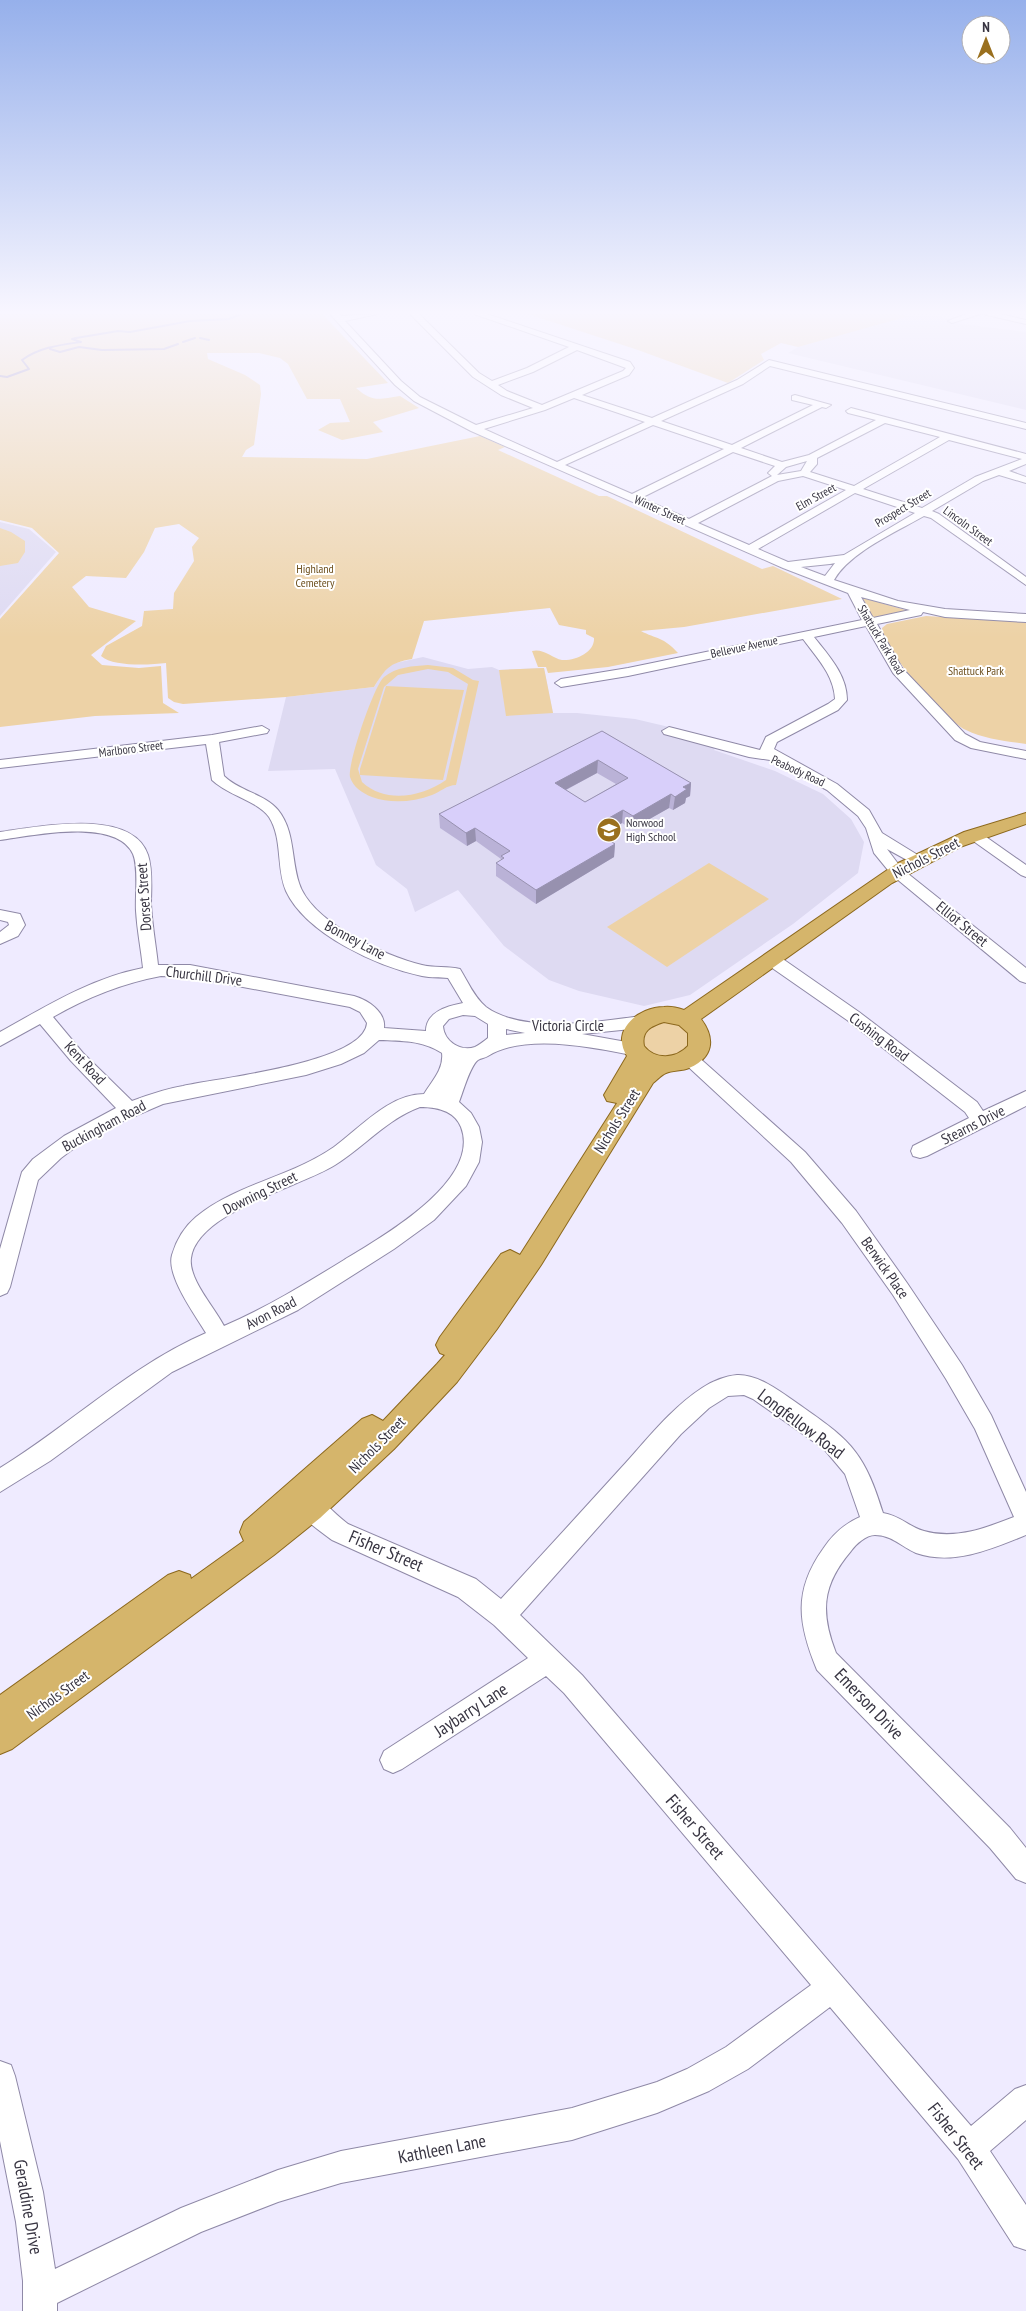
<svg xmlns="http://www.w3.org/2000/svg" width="1026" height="2311" font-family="'PT Sans Narrow',sans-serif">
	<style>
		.built { fill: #dedaf2 }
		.green { fill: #edd2a6; fill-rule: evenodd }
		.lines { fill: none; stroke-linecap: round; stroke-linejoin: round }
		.stream { stroke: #9488bb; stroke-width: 2 }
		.minor-casing { stroke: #8f89a7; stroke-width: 2 }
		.major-casing { stroke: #8c681d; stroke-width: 2 }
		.minor { fill: #fff; fill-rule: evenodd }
		.major { fill: #d5b56b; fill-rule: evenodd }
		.wall { fill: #bab2d7; fill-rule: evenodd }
		.shaded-wall { fill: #9791af }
		.building { fill: #d8cffa; stroke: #9791af; fill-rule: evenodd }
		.labels { text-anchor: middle; stroke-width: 4; stroke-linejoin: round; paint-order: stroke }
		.far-street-label { font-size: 12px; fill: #383542; stroke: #fff }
		.far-park-label { font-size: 12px; fill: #6e511f; stroke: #fff }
		.far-poi-label { font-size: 12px; fill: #383542; stroke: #fff; text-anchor: start }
		.street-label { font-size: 15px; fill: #383542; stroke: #fff }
		.near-street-label { font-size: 18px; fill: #383542; stroke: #fff }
	</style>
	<rect width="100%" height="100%" fill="#efebff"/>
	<path class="built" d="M913,314H928L950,319L947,322L1026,332V410L788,353L798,347Z
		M0,522L29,529L56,552L0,616Z
		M423,657L468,669L492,667L499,670L544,668L553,713H577L635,719L720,739L714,750L775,771L823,794L851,819L864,842L858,873L793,924L690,995L644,1006L579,991L549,980L504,946L458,890L415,912L407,889L376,865L335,769L268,771L286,697L374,687L385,669L391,664Z"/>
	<path class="green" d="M0,314H322L388,383L356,388C373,403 379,399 400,396L419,408L373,422L383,432L342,440L318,430L330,423L350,422L340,399H307L288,364L280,358L259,353H207L208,359L245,375L260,385L261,394L254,445L246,450L242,457L367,459L480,436L505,447L498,450L599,496H607L762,569L773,566L842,599L684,627L641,631C656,639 664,637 678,653L608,667L548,673L546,667H538L532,651C543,648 552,658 562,660C576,661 595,652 594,638L586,634V630L559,625L550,608L424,621L412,659C389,663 386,668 374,687L286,697L183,704L174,702L168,698L166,663C150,665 113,667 101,656L106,646L142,626L144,611L173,609L174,593L194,561L192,547L199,538L179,524L155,528L144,552L126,578L86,576L72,587L89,607L136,621L91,655L102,665L139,668L161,666L163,703L179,713L95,716L0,727V619L59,553L32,528L0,520Z
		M528,314H897L909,316L798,347L781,343L761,354L764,360L728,383L638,350Z
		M0,528L11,532L25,541V552L18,563L0,566Z
		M861,599H867L909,611L873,618Z
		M926,616L1026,622V744C1006,741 984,739 966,730C945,720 884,651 882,628L887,624Z
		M428,665L453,668L473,680L479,681L456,785C447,785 440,792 432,795C413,802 391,804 372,797C362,793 353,787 350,777C347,765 374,685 384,677C396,667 413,666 428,665ZM428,669L448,672L468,684L446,780C421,797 386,804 362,782L358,769L384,687L398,675Z
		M544,668L553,713L506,716L499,670Z
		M386,686L464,690L443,780L360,775V769Z
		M709,863L769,899L667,967L607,927Z
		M661,1020L688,1026L690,1043L682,1053L662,1058L641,1048V1035Z"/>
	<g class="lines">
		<path class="stream" d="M200,338L209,340
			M183,342L195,338
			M50,349L60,352L79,347L102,350L164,349L178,344
			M0,376L7,377L29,369L22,360C40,347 60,345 81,342L72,339L76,338L118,331L130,332L190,321L229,319L241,314"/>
		<defs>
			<path id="minor" d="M330,314H339L341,316L377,314L345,321L401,381L420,397L476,425L533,408L501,395L473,377L410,314H419L479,373L492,381L527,368L569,347L474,314H487L630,362L634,368L629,375L582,395L652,418L737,380L769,360L1026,423V429L770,366L743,384L661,421L732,445L813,405L792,400V396L795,395L831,405L826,408L822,407L741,448L782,462L809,455L876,420L848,413L846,411L851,408L1026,454V464L1009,471L1026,477V483L999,475L983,481L932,511L939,514L1026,577V585L931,518L924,516C896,532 850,552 834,580L898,601L945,609L1026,614V622L945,617L923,612L921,615L877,624L902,668L965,734L980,742L1026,751V759L971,748L955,740L893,673L866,626L814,637C829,656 847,675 847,700L838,710L777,742L774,749L837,784L869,810L882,833L921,857L923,860L921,863L916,865L887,849L902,869L1026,968V983L1020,981L892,875L874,853L866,828L858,816L827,790L770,760L749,757L664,734L662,731L669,727L760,750L766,737L828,704L835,699C834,675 817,658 803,639L628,676L561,687L555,683L561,679L628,668L862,620L848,593L783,568L471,431L414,401L395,385ZM577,350L626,368L623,371L542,405L507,391L498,385L533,372ZM574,398L645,422L557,462L484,429L545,410ZM885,423L940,437L854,486L810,472L817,464V458ZM653,425L724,449L632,494L565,465ZM949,440L1022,459L975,477L922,508L863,489ZM733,452L775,466L768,473L772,476L689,519L641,498ZM807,461L801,471L777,475L786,467ZM803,476L846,490L749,545L698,523L778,481ZM855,493L915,513L844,555L788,562L758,549ZM835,563L825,576L801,567L830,564ZM861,597L910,610L873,618Z
				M966,314H980L952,323L948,321Z
				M983,314H1000L1026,320V324Z
				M262,726L269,730L267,733L219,742L224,776C239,791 265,794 278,810C295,831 291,858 299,883C311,922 385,956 422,965C435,968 447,966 460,969C468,982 474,997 486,1007C523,1034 598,1022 641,1016L647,1018L650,1022L647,1026L641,1028L582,1034L632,1043L638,1045L641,1049L638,1053L632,1055C591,1047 525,1033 488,1056C485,1058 481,1058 478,1060C470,1066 463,1092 459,1102L471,1113L479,1127L482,1142L479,1162L466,1186L434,1220L394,1249L298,1310L172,1372L50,1461L0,1492V1468C70,1425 130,1366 206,1333C196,1316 166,1276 172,1255C176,1241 184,1227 196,1217C236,1184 291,1177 334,1147C360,1128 389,1094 424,1094C432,1081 444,1069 442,1053C422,1040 402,1041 379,1040L364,1053L341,1064L306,1075L163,1104L114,1125L77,1146L61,1158L38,1180L10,1287L7,1293L0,1296V1249L22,1172L33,1159L64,1136L116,1108L71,1061L40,1024L0,1046V1032C45,1007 91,978 143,968C141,949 137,930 136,911C135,896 139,868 133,854C116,817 32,836 0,840V832C37,827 132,807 148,855C153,870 151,889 151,904C152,925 156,945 158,965H190L354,996C368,1000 386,1012 384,1028L426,1031C426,1012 447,1006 463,1003L448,978C440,977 431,978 422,976C378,967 306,934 286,891C276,868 283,839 269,817C258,801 227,795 212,780L206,744L0,768V760L212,735ZM161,976L190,977L350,1007L360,1012L367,1023C364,1063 218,1078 183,1086C165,1089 148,1095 132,1101L83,1053L53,1017C86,998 123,983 161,976ZM463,1015L475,1016L488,1024V1038C484,1041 479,1045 475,1047C460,1052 444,1041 443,1026L449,1019ZM506,1029L525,1033L506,1035ZM420,1107C436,1107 454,1110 461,1127C482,1181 380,1238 344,1260C305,1284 266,1308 224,1326C215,1308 188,1279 191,1258C197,1212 300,1187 335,1165C364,1147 387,1119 420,1107Z
				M974,831L979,832L1026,865V877L1021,875L969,838L967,835L969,832Z
				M0,910L20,914L25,925L18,936L0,944V932L9,925L8,922L0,920Z
				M771,954L777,955L859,1012L977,1102L983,1111L1026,1091V1106L927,1156L920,1158L913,1156L911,1151L913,1146L969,1118L965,1112L847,1020L765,963L763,959L765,955Z
				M689,1052L695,1054L805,1152L856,1211L907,1283L962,1365L991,1415L1026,1492V1535C992,1549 953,1566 916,1553C902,1547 892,1535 875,1535C866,1535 856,1544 851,1551C822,1585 820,1612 836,1653L1010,1828L1026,1848V1883L1016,1879L990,1848L817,1670C798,1624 793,1591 823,1549C833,1534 844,1524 860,1517L845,1474L824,1449L753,1399L744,1395L728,1396L709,1408L681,1434L520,1615L582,1675L971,2126L1015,2089L1026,2085V2120L990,2151L1026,2205V2250L1014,2246L958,2159L830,2007L748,2069L709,2091L657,2113L572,2140L341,2183L278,2202L201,2232L57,2303V2311H23V2281L16,2222L0,2141V2061L11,2065L15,2076L43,2192L55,2269L181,2208L278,2170L341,2151L572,2108L657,2082L687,2069L726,2047L811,1985L564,1693L546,1676L402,1769L393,1773L384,1769L380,1760L384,1751L528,1658L494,1625L458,1597L332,1540C317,1529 298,1516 290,1499L294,1491L302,1488C319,1495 333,1513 348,1524L476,1579L501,1599C541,1556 581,1512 621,1468C646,1441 670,1409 702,1388C711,1382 725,1376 737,1375C760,1374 785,1395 804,1408C853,1442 865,1455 883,1513C901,1516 909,1527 924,1531C955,1540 986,1528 1014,1517L975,1429L946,1379L893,1295L842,1223L791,1162L683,1062L680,1058L683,1054Z"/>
			<path id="major" d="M1026,813V824L960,847L892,883L701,1019C716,1039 713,1058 689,1068C682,1071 673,1070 666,1073C661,1075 657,1080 653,1083L541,1265L497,1329L457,1382L394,1449L320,1518L274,1555L12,1749L0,1754V1695L168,1575L179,1571L190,1575L191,1579L244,1541L240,1532L244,1522L362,1419L372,1415L383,1421L437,1364L445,1355L440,1353L436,1345L440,1337L501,1254L510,1250L520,1255L617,1103L607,1101L604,1095L627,1056C610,1030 639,1007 664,1007C671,1006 678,1008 684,1010L896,864L964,832ZM664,1022L679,1025L688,1033V1046C676,1059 655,1060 644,1046C641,1031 651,1026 664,1022Z"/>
		</defs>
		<use href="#minor" class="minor-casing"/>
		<use href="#major" class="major-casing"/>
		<use href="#minor" class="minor"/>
		<use href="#major" class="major"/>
	</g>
	<path class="wall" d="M602,731L691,783L690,796L686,798L685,803L673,810L669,808L632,829L622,823L607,832L606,838L615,844L614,857L536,904L496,876V863L501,860V859L476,841L467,846L440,828L439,814ZM597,773L616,784L585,802L566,790Z"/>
	<path class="shaded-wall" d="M598,760L597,773L554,796L555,783Z
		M691,783L690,796L686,798L685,803L673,810L675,797L683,787Z
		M671,794L669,808L632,829L633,816Z
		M623,810L622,823L607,832L606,841L598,833L600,823Z
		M475,828L476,841L467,846L466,833Z
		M615,844L614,857L536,904V890Z"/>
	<path class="building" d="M602,731L691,783L683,787L687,789L675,797L671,794L633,816L623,810L600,823L607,827L598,833L615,844L536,890L496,863L504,858L501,856L510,851L475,828L466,833L439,814ZM598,760L628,778L585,802L555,783Z"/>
	<linearGradient id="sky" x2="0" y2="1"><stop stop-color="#96b0eb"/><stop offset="0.49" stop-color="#f8f6ff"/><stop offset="1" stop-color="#f8f6ff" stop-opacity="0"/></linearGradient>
	<rect width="1026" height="638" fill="url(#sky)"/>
	<defs>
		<symbol id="school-disc" viewBox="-11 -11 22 22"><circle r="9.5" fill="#9a701e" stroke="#fff"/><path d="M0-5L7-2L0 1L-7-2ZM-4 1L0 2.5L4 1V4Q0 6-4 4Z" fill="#fff"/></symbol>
	</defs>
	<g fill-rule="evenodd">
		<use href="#school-disc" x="595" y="816" width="28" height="28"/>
	</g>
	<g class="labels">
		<g class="far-street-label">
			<text transform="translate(816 497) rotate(-29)" y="4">Elm Street</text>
			<text transform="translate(903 508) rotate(-31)" y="4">Prospect Street</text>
			<text transform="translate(660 510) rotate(24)" y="4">Winter Street</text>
			<text transform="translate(968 526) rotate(36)" y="4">Lincoln Street</text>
			<text transform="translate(881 640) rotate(59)" y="4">Shattuck Park Road</text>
			<text transform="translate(744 647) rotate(-12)" y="4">Bellevue Avenue</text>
			<text transform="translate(131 749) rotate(-7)" y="4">Marlboro Street</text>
			<text transform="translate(798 771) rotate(25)" y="4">Peabody Road</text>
		</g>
		<g class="far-park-label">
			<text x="315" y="573">Highland<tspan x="315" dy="14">Cemetery</tspan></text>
			<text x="976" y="675">Shattuck Park</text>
		</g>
		<g class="far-poi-label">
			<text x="626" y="827">Norwood<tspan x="626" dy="14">High School</tspan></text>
		</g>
		<g class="street-label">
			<text transform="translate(926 858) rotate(-27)" y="5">Nichols Street</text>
			<text transform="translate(144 897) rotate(-94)" y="5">Dorset Street</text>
			<text transform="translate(962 924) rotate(39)" y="5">Elliot Street</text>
			<text transform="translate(355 940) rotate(28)" y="5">Bonney Lane</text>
			<text transform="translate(204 976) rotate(7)" y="5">Churchill Drive</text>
			<text x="568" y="1031">Victoria Circle</text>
			<text transform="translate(879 1037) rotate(37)" y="5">Cushing Road</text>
			<text transform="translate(85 1063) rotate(47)" y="5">Kent Road</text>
			<text transform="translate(617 1121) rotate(-58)" y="5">Nichols Street</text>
			<text transform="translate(973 1125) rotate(-27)" y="5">Stearns Drive</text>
			<text transform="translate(104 1126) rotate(-28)" y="5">Buckingham Road</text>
			<text transform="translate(260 1193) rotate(-26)" y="5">Downing Street</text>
			<text transform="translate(885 1268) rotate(55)" y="5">Berwick Place</text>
			<text transform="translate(271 1313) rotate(-27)" y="5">Avon Road</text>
			<text transform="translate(377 1445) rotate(-45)" y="5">Nichols Street</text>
			<text transform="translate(58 1695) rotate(-36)" y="5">Nichols Street</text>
		</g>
		<g class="near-street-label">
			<text transform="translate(801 1424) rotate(37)" y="6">Longfellow Road</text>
			<text transform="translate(386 1551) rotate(23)" y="6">Fisher Street</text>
			<text transform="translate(869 1704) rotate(46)" y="6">Emerson Drive</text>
			<text transform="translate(471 1710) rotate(-33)" y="6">Jaybarry Lane</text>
			<text transform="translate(695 1827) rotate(49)" y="6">Fisher Street</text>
			<text transform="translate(956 2136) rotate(52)" y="6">Fisher Street</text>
			<text transform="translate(442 2149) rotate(-11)" y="6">Kathleen Lane</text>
			<text transform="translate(28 2207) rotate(80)" y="6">Geraldine Drive</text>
		</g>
	</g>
	<g transform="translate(986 40)"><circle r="24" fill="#ffffff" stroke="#afaeb3"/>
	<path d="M0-4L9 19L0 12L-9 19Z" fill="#9a701e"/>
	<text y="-8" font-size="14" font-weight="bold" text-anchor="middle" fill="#383542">N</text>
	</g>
</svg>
